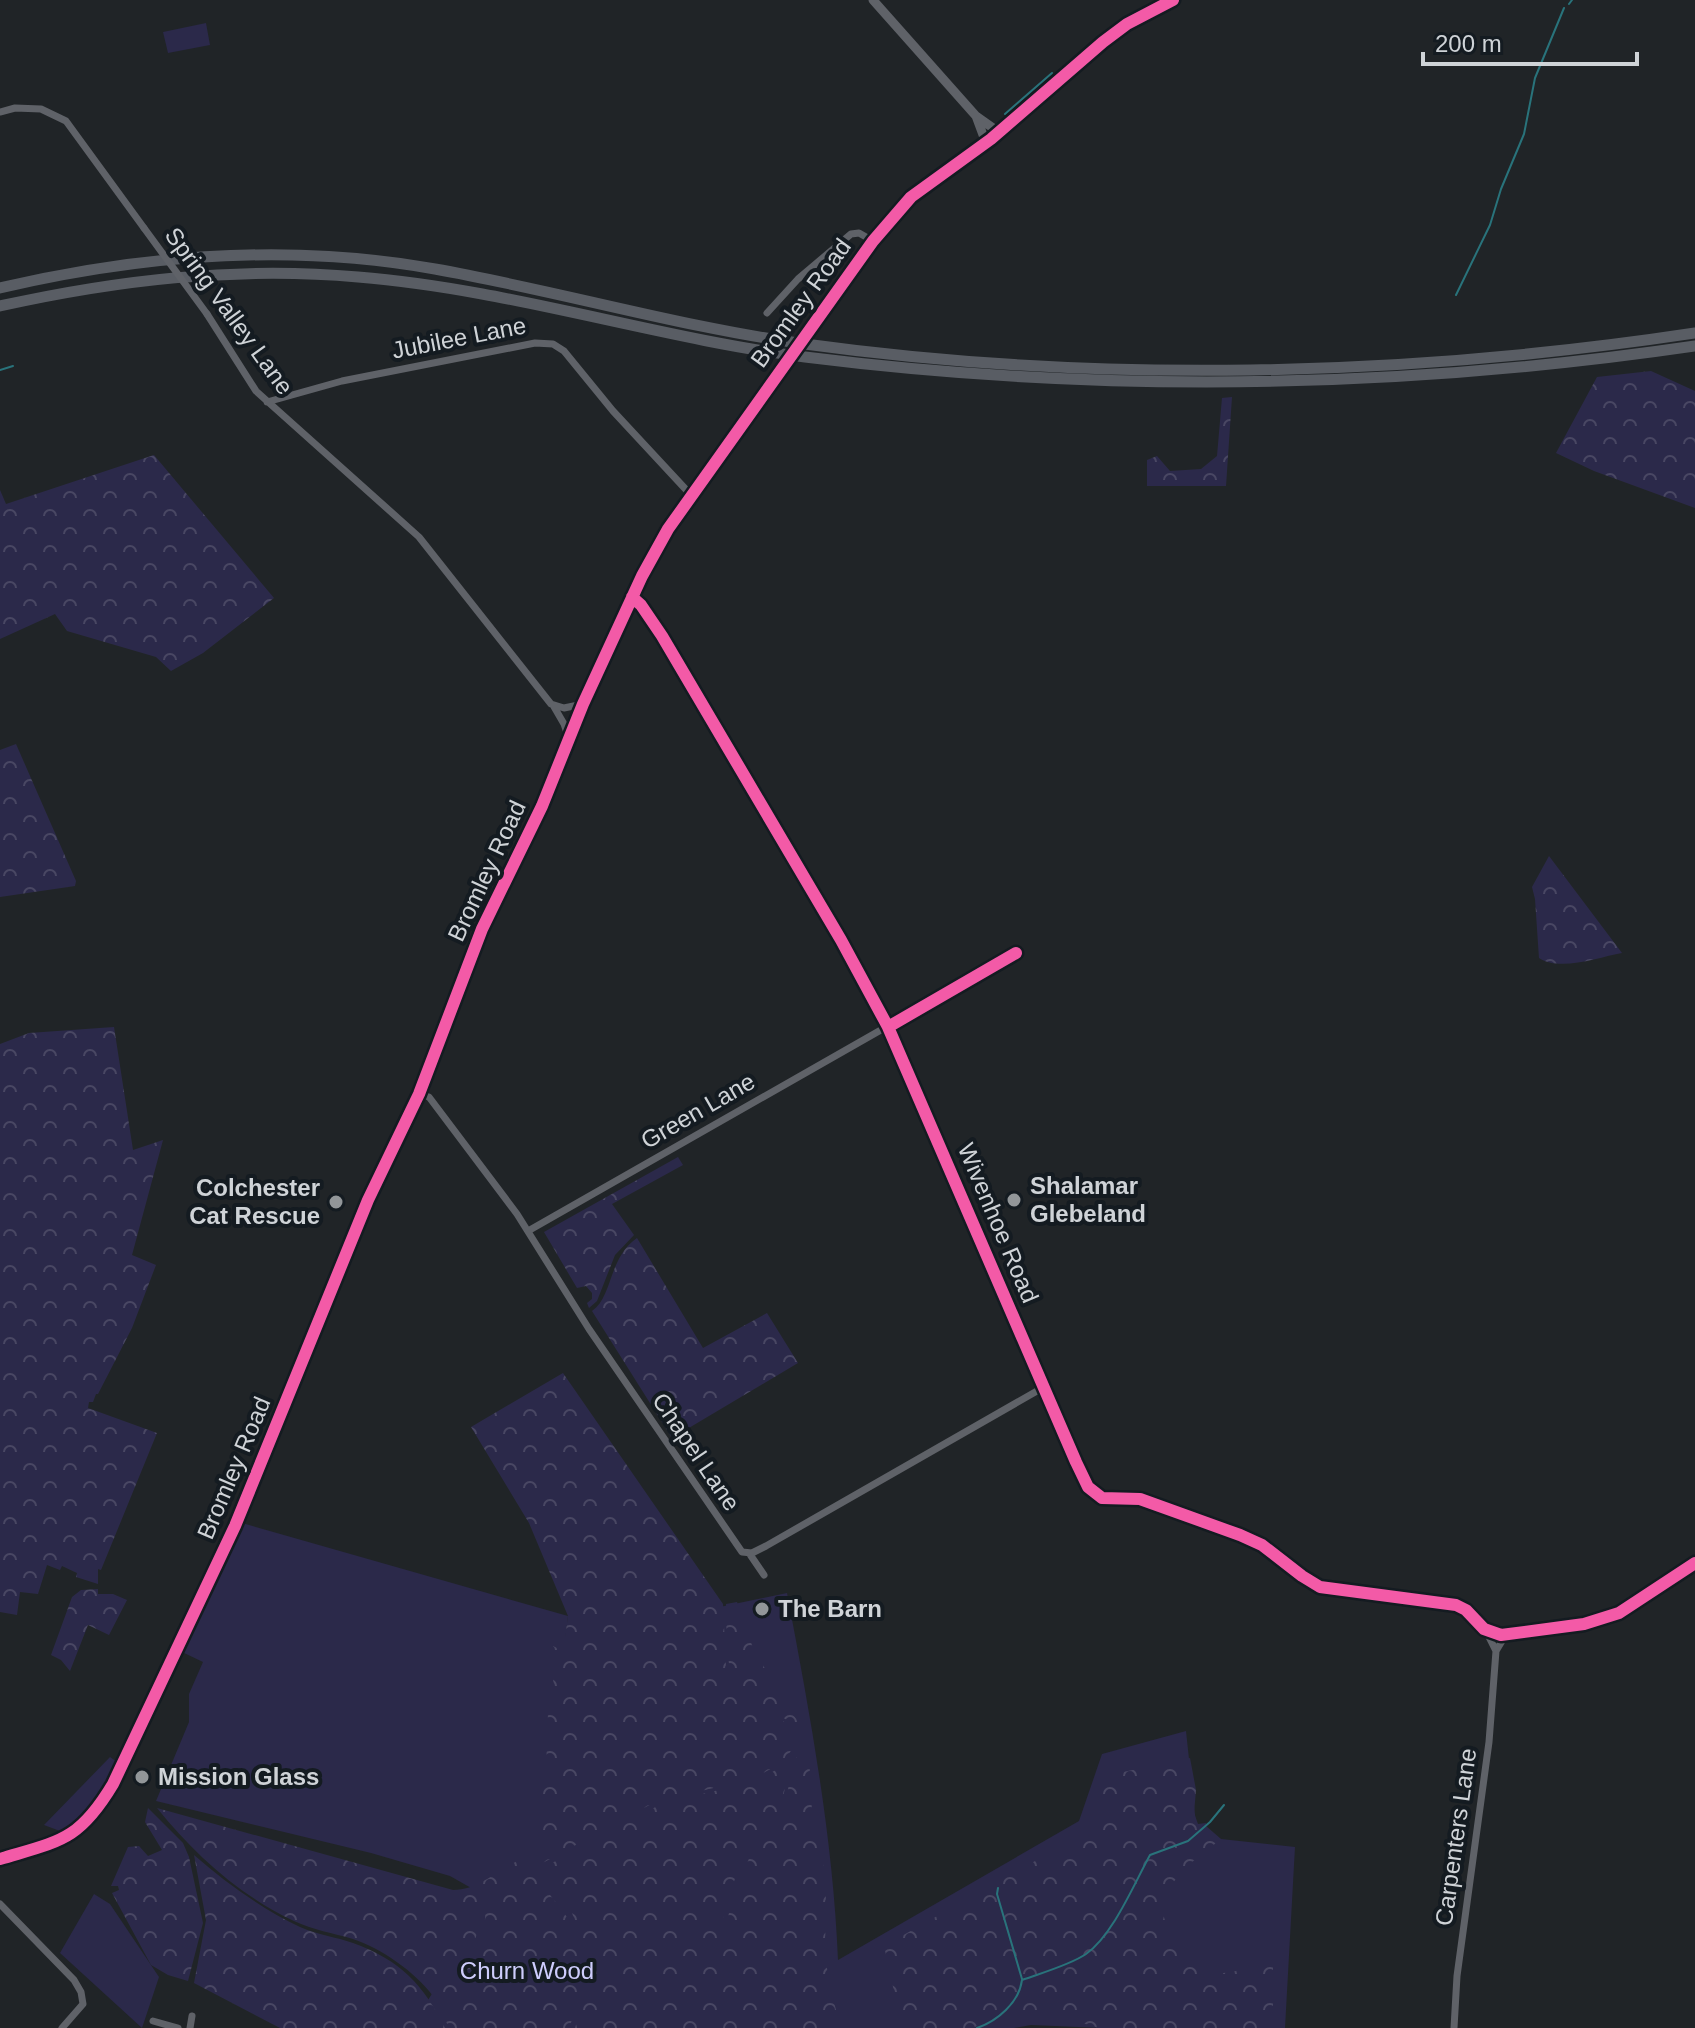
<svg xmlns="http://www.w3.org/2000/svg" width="1695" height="2028" font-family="Helvetica,sans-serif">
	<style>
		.grass { fill: #2b294a }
		.forest { fill: url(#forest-crowns) }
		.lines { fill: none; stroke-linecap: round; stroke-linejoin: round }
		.stream { stroke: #29737b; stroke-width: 2 }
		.minor { stroke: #5f6268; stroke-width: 7 }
		.tertiary { stroke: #5f6268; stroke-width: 9 }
		.trunk { stroke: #595d64; stroke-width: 11 }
		.minor-bridge { stroke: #5f6268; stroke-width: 7 }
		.tertiary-bridge { stroke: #5f6268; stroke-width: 9 }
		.cycleway-casing { stroke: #141b21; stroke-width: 17 }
		.cycleway { stroke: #f35aa7; stroke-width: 12 }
		.poi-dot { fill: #929699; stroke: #141b21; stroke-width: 3 }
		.labels { text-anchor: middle; stroke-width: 8; stroke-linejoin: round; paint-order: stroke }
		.street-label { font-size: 24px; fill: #cfd3d7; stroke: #141b21 }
		.poi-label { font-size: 24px; font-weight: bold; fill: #cfd3d7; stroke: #141b21; text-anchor: start }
		.park-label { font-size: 24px; fill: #cecdfc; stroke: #141b21 }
	</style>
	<defs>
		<pattern id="forest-crowns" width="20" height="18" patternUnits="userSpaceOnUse" patternTransform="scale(2)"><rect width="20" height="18" fill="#2b294a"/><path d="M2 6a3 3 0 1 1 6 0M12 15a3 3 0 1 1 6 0" fill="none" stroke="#494763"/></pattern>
	</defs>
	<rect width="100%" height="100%" fill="#202427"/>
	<path class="grass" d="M206,23L210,45L168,53L163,32Z
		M242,1523L568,1616L564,1651L710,1609L787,1593C810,1714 833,1837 838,1960L1079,1821L1102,1754L1186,1731L1197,1833L1221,1839L1295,1847L1285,2028H1101L1031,2025L1014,2028H442L428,2000L445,1973L480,1893L450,1876L371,1853L156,1801L189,1722V1694L203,1662L182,1652Z
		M110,1757L117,1762C101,1787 89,1817 60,1831L44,1825Z
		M94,1894L110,1904L159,1977L142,2028L60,1953Z"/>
	<path class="forest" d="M1651,371L1695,391V508L1594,471L1556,453L1597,377Z
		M1232,397L1226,486H1147V460L1157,456L1170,471L1201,469L1217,456L1222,398Z
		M154,455L274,598L203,653L171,671L156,657L67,631L55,614L0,639V490L6,504Z
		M16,744L76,881L75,886L0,897V750Z
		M1549,856L1622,953C1599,957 1560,972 1539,958L1535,899L1532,887Z
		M114,1027L133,1150L163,1140L132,1255L156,1265L132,1328L98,1394H96L93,1402H89L88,1408L157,1433L101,1570L98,1569V1584L76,1577L77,1573L62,1566L60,1570L47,1565L38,1594L20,1592L17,1615L0,1612V1044L29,1033Z
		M678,1157L683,1165L612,1204L634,1235L615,1255L597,1301L589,1308L587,1303L592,1299V1293L586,1286L577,1288L544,1232Z
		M637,1238L703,1348L767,1313L798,1363L672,1438L592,1311C613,1297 608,1258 637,1238Z
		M563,1373L723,1604L726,1668L732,1687L752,1705L790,1725L798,1732C797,1755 770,1771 751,1779L655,1802L487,1893C477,1902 482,1921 477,1934C468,1960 446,1973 433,1996C414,1971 382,1949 353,1939C333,1933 313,1930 294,1921C239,1895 194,1854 157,1808L453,1890C487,1890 506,1857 538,1856L537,1825L546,1771L548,1713L555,1690L551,1669L553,1646L563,1651L568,1616L529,1523L471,1427Z
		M98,1589V1594H113L127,1600L109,1635L88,1625L70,1671L61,1660L51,1655L72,1597L81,1590Z
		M737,1602L753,1648L786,1705L800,1724L796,1725C783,1717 769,1712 756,1703C720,1680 728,1642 726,1604Z
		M808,1741L813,1828L823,1864L826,1888L825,1955L830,1988L841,2028H575L590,1981L585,1948L572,1913L547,1884L541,1869L661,1804L756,1781L788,1763C786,1781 785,1802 774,1817C767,1826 758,1832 752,1841C737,1864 723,1916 717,1943L721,1944L729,1913L752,1850L780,1816L787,1797L791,1766Z
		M1190,1758L1196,1790L1194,1813L1198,1824L1206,1823V1826L1221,1839L1187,1866L1160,1898C1168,1963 1226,2004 1273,1943V2028H1099L1069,2019L1033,2022L1010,2019H995L972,2028H902L884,1946L1097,1826L1104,1776Z
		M148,1808L183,1843L189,1857L203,1923L188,1981L168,1975L151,1965L112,1893L119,1890L118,1886H111L128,1847L139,1846L148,1856L162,1850L145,1822Z
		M194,1855C226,1883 262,1909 300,1927C318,1935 336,1937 353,1943C400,1960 424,1985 445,2028H280L194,1983L206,1920Z
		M535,1871L544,1887L570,1921L582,1953L584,1988L569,2028H449L435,1997C459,1957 489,1959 485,1900L493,1892Z"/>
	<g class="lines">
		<path class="stream" d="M1569,4L1572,0
			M1005,114L1052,73
			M1456,295L1490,225L1501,189L1524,134L1535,78L1564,8
			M0,370L13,366
			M998,1888L997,1894L1022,1979
			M977,2028C997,2021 1019,2003 1022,1980C1041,1973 1070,1965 1086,1954C1113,1935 1134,1884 1150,1855L1188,1841L1210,1822L1224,1805"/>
		<path class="minor" d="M0,112L15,108L41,109L66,121L144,228
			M767,313L798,279L851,234L859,233L873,241
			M207,314L256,391L419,537L551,704L564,708L583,704
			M267,402L342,381L535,343L553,344L564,351L613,411L691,495
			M553,705L564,724L569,739
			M419,1094L429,1097L517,1214L589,1329L742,1552L752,1553L766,1546L1044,1387
			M528,1231L1016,953
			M749,1553L764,1575
			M1485,1629L1496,1651
			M0,1904L74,1980L81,1992L83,2004L62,2028
			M153,2021L178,2028
			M190,2028L192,2016
			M1454,2028L1457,1976L1489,1742L1496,1651L1505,1636"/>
		<path class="tertiary" d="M873,0L976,116L986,143
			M976,116L1000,133
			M822,312L873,241L911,197L991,139L1115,33L1173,0
			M632,597L641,605L662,636L841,940L888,1027L1076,1462L1088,1487L1102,1498L1140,1499L1240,1535L1262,1545L1302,1576L1320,1587L1456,1605L1466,1610L1484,1629L1501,1635L1584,1624L1619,1613L1695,1563
			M0,1859C60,1841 79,1841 113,1784L235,1526L368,1200L419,1094L467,964L542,806L583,704L642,576L677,515L774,379"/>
		<path class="trunk" d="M0,288C141,255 291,243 435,269C559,291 680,327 805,344C1097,384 1404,377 1695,333
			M0,306C118,280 236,266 358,277C509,289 655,338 805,357C1101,394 1401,389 1695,346"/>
		<path class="minor-bridge" d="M144,228L207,314"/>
		<path class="tertiary-bridge" d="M774,379L822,312"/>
		<defs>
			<path id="cycleway" d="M632,597L641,605L662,636L841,940L888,1027L1076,1462L1088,1487L1102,1498L1140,1499L1240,1535L1262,1545L1302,1576L1320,1587L1456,1605L1466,1610L1484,1629L1501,1635L1584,1624L1619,1613L1695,1563
				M888,1027L1016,953
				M0,1859C60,1841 79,1841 113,1784L235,1526L368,1200L419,1094L482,929L542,806L583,704L642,576L668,529L873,241L911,197L991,139L1103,42L1127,24L1173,0"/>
		</defs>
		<use href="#cycleway" class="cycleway-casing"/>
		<use href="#cycleway" class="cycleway"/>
	</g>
	<g class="poi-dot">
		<circle cx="1014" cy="1200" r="8"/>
		<circle cx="336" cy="1202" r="8"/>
		<circle cx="762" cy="1609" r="8"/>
		<circle cx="142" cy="1777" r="8"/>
	</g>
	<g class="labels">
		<g class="street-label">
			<text transform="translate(801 303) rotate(-54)" y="8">Bromley Road</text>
			<text transform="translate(229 311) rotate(54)" y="8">Spring Valley Lane</text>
			<text transform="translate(459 338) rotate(-11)" y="8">Jubilee Lane</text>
			<text transform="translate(487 871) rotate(-65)" y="8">Bromley Road</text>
			<text transform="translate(698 1111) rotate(-30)" y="8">Green Lane</text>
			<text transform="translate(998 1223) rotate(67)" y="8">Wivenhoe Road</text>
			<text transform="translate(696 1452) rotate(56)" y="8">Chapel Lane</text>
			<text transform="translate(234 1468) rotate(-67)" y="8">Bromley Road</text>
			<text transform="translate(1456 1837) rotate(-82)" y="8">Carpenters Lane</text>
		</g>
		<g class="poi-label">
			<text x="1030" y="1194">Shalamar<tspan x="1030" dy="28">Glebeland</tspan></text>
			<text x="320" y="1196" text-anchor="end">Colchester<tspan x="320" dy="28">Cat Rescue</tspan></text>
			<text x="778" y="1617">The Barn</text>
			<text x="158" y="1785">Mission Glass</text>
		</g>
		<g class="park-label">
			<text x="527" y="1979">Churn Wood</text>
		</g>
	</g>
	<path d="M1423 52v12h214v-12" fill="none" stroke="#cfd3d7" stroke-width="4"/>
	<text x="1435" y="52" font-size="24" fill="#cfd3d7" stroke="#141b21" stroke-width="6" paint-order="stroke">200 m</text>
</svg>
